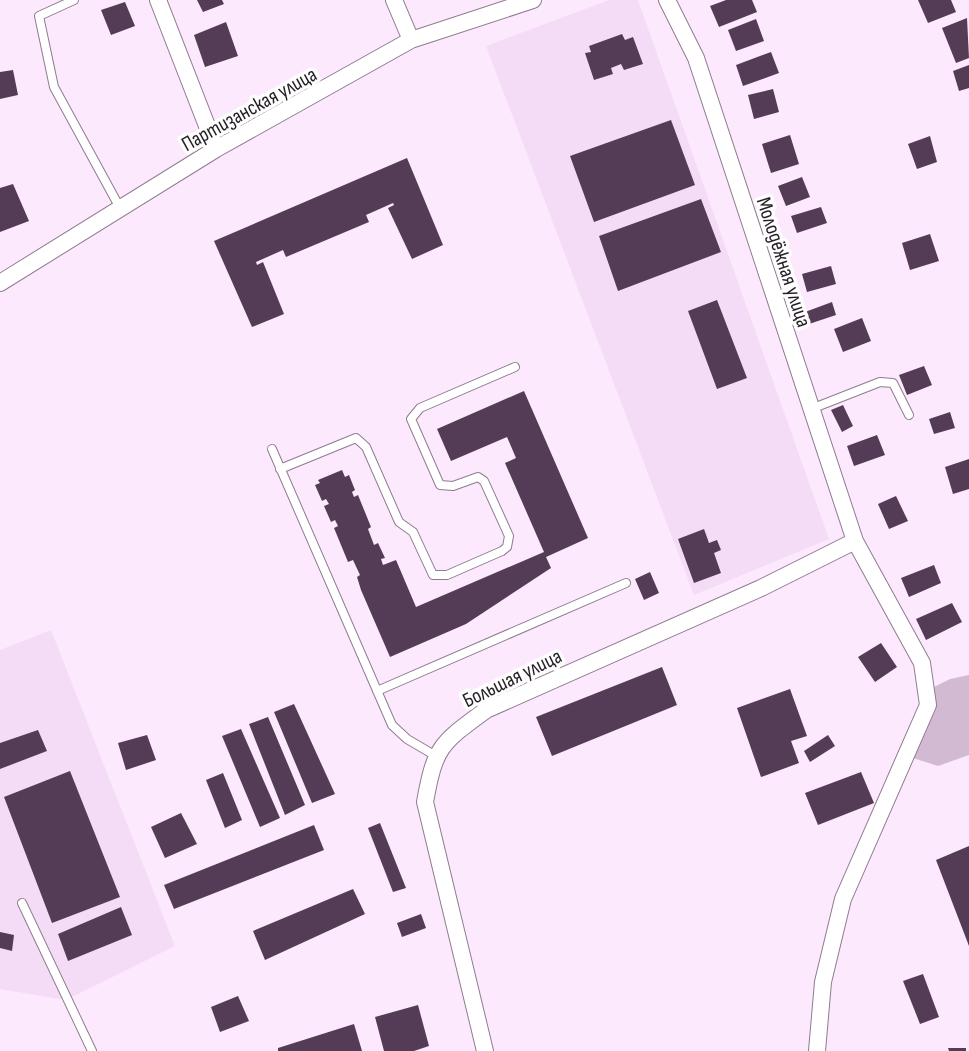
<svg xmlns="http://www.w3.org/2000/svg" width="969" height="1051" font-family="'Sofia Sans Condensed',sans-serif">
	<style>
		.built { fill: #f5dcf6 }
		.green { fill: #d3bad3 }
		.building { fill: #553c56 }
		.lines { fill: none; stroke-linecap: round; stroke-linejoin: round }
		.service-casing { stroke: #8e7c8e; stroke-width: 10 }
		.minor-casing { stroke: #8e7c8e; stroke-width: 18 }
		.service { stroke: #fff; stroke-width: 8 }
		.minor { stroke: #fff; stroke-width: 16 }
		.labels { text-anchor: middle; stroke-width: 7; stroke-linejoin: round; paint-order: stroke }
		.street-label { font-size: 21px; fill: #231d24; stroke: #fdfdfd }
	</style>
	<rect width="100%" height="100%" fill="#fce9fd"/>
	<path class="built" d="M609,0H638L829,539L694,595L486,46Z
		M51,630L175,946L66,1000L0,989V650Z"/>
	<path class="green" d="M969,675V755L938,766L913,758L933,708L934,687L950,679Z"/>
	<path class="building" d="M197,0H222L224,4L203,12Z
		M726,0H752L757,12L719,27L710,6Z
		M918,0H951L956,12L928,23Z
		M125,2L135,26L111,35L101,10Z
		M967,18L969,58L956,63L942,28Z
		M756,19L764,41L736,51L728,30Z
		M226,22L238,56L205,67L194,35Z
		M622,34L625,40L633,37L643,64L624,70L621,64L611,68L613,74L594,80L585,53L591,52L589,46Z
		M771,52L779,73L743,86L736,65Z
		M969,65V88L959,91L953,71Z
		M13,70L18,95L0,99V72Z
		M773,89L779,112L754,119L748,95Z
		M671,120L695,185L594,222L570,156Z
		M790,135L799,164L771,173L762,144Z
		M930,136L937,162L917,169L908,144Z
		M407,158L443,245L412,259L388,208L394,205L393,203L366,215L369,222L286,257L283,250L256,262L257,265L263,262L284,314L252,327L214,241Z
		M802,177L810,197L786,206L778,186Z
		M13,184L29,221L0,232V188Z
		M701,199L721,252L618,291L599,236Z
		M821,207L827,223L797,233L791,216Z
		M930,234L939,261L910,270L902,243Z
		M831,266L836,284L807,292L802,274Z
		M717,300L747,378L717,389L688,311Z
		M832,302L836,315L809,324L805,312Z
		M862,318L871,341L843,352L834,329Z
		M924,366L932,385L907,395L899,375Z
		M524,391L588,538L546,557L551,568L466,624L390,657L361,590L357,577L360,575L353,560L348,562L334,528L338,526L335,520L331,522L324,506L329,504L326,499L322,501L315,485L320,483L318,480L342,470L345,477L349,475L355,490L352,492L354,497L358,495L371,527L368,529L374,545L378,543L385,558L381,559L383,565L396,560L416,607L544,552L505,463L516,458L507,437L451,461L437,429Z
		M843,405L853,426L842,432L831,410Z
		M950,412L955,428L934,434L929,419Z
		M877,435L885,455L854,466L847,446Z
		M969,459V489L953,494L945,467Z
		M896,496L908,521L889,529L878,504Z
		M704,529L709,543L717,540L721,550L714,553L721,573L694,583L678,539Z
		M934,565L941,583L909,597L901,578Z
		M650,572L659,593L644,600L635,579Z
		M952,603L962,622L926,640L916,619Z
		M881,643L897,667L875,682L858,657Z
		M662,667L677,705L552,756L536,717Z
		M790,689L807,736L791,741L799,763L761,777L737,708Z
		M294,704L335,794L312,803L274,712Z
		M268,717L305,805L285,815L249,724Z
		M241,729L280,818L260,827L222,736Z
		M38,730L47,751L0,769V743Z
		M147,735L156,760L126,770L118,743Z
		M828,735L835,746L810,762L804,751Z
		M70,771L120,897L52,923L4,797Z
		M861,772L874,803L818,825L805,793Z
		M223,773L242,820L225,828L206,780Z
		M181,813L197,844L165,858L151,827Z
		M380,823L406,888L393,892L368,828Z
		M314,825L324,850L174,909L164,885Z
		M969,846V946L936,860Z
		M353,889L365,914L265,960L253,931Z
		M121,907L132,935L68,961L58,934Z
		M421,914L426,928L402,937L397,923Z
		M0,932L14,935L12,951L0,948Z
		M923,974L939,1017L920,1024L903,981Z
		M238,996L249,1021L220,1032L211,1007Z
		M418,1005L429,1046L414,1051H384L375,1017Z
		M354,1024L362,1051H278V1048Z
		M948,1048H966V1051H949Z"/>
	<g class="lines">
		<defs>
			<path id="service" d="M74,0L39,16L54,87L120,208
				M811,409L880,382L893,383L909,415
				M272,449L392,725L407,739L436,756
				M280,469L356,438L366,447L399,522L413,532L433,575H447L502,551L507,547L509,536L484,481L478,477L453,486L440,485L411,419L420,408L515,367
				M377,691L626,583
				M22,903L92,1051"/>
			<path id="minor" d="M158,0L216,149
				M394,0L411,40
				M667,0L696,58L855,541L922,663L928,705L843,899L823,982L817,1051
				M0,283L216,149L411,40L533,0
				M485,1051L425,802C435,746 441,743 486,710L761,588L855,541"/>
		</defs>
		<use href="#service" class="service-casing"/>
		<use href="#minor" class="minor-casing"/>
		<use href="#service" class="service"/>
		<use href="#minor" class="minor"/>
	</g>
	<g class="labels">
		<g class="street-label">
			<text transform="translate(249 109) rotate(-29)" y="7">Партизанская улица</text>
			<text transform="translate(784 262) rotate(72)" y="7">Молодёжная улица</text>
			<text transform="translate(512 678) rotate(-26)" y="7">Большая улица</text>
		</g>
	</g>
</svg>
